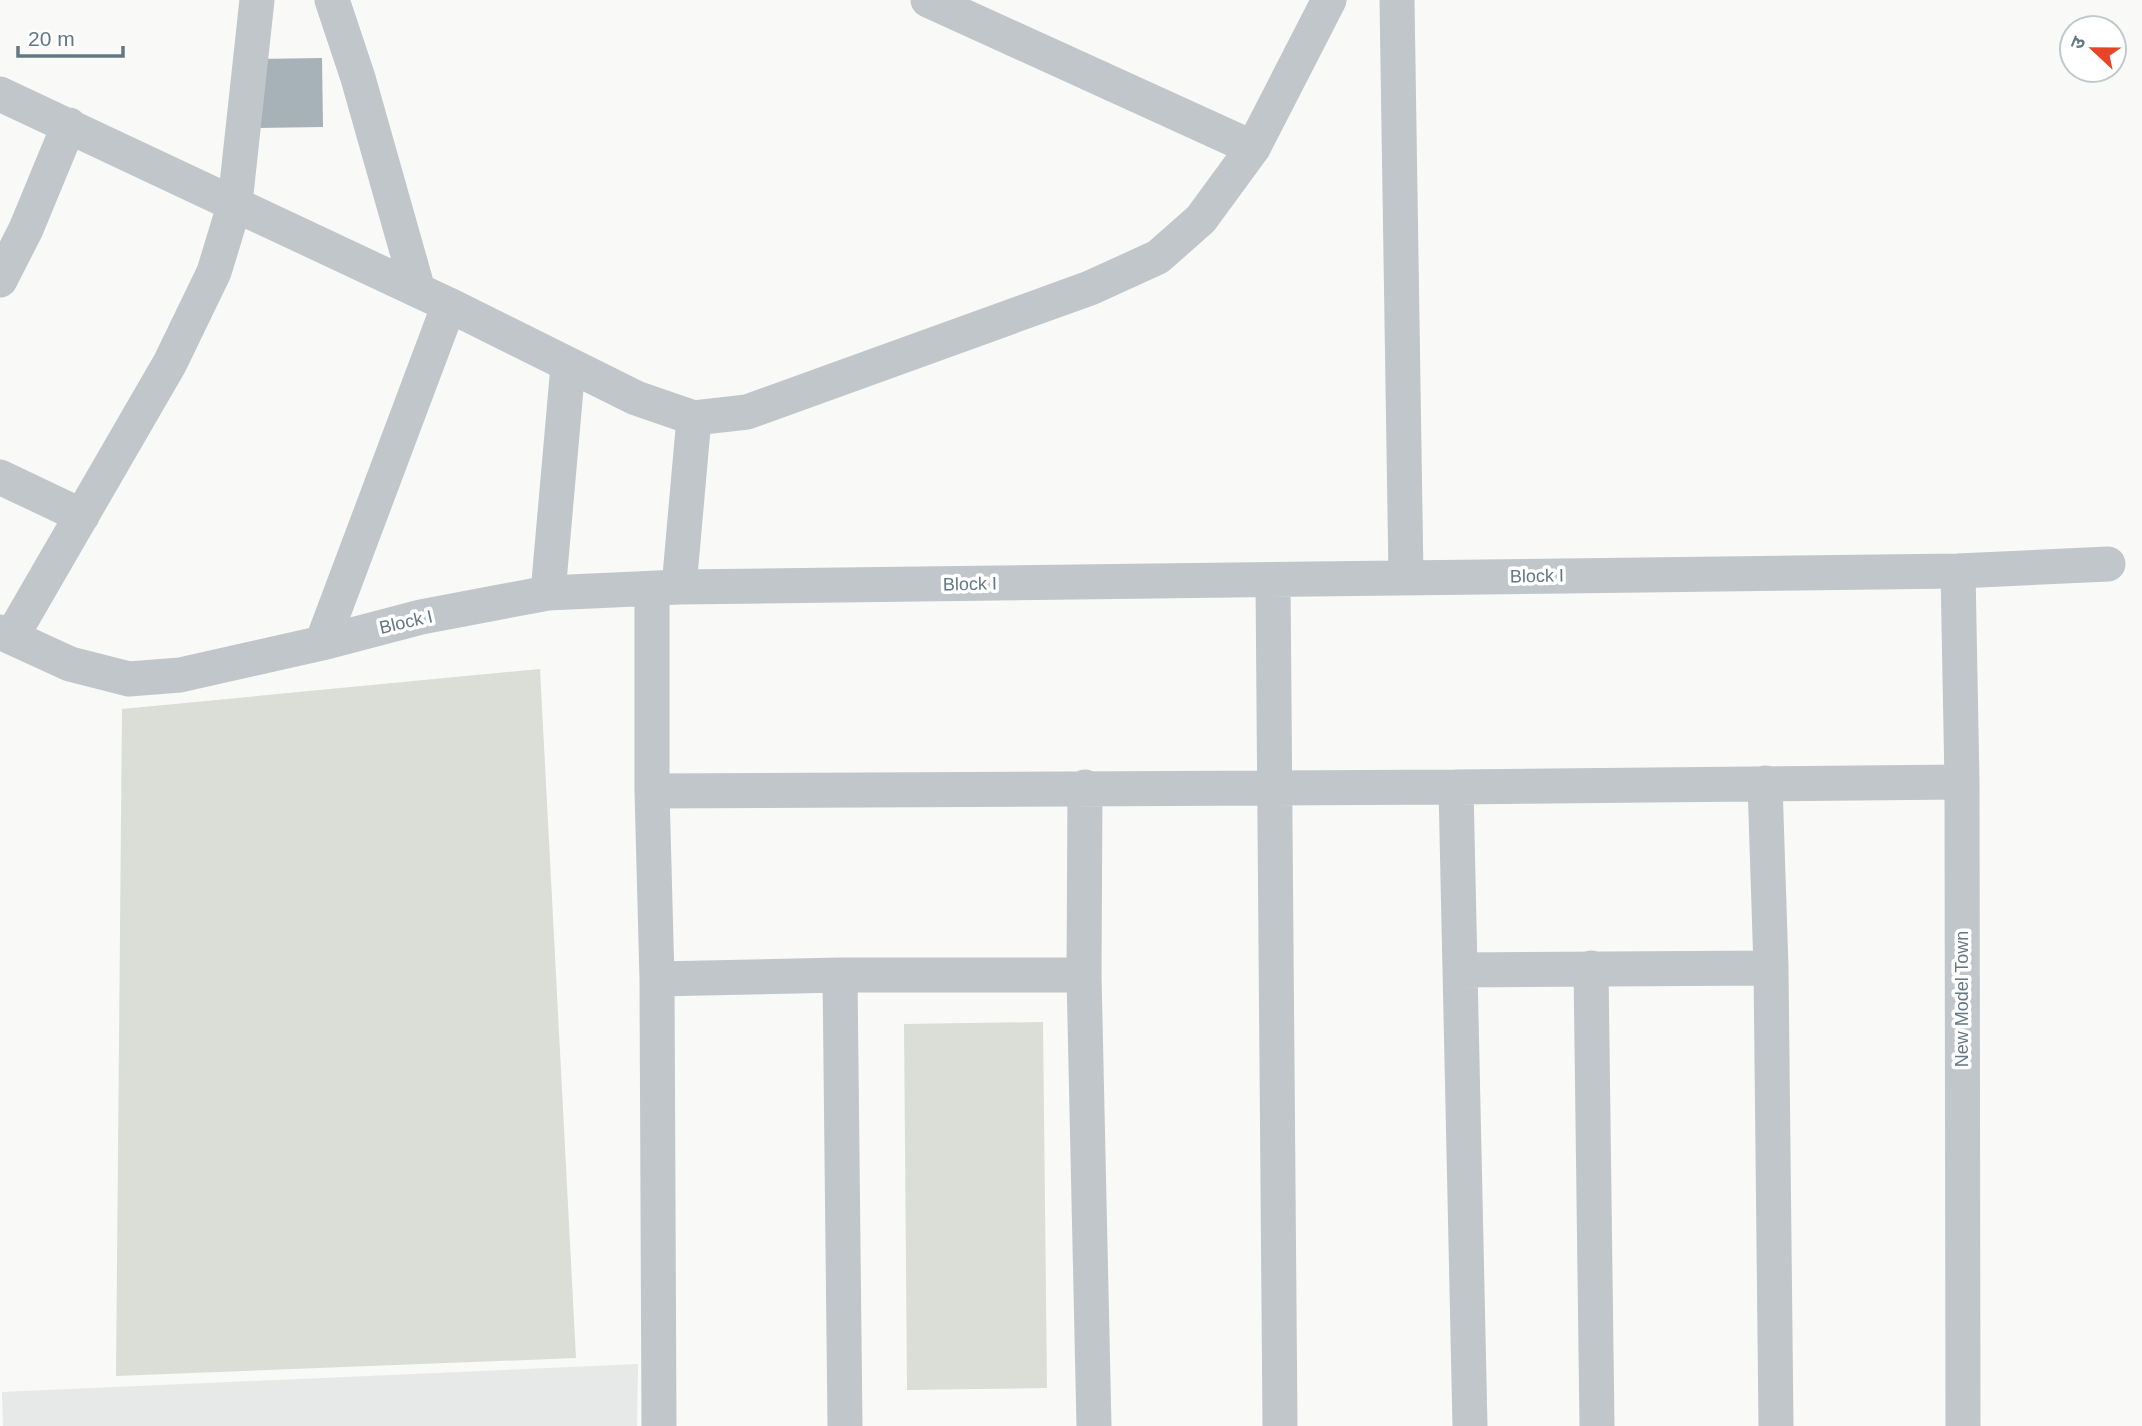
<svg xmlns="http://www.w3.org/2000/svg" width="2142" height="1426" font-family="Helvetica,'Noto Sans Devanagari',sans-serif">
	<style>
		.built { fill: #e7e9e8 }
		.green { fill: #daded6 }
		.building { fill: #a6b2b7 }
		.lines { fill: none; stroke-linecap: round; stroke-linejoin: round }
		.minor { stroke: #c0c6c9; stroke-width: 35 }
		.labels { text-anchor: middle; stroke-width: 7; stroke-linejoin: round; paint-order: stroke }
		.street-label { font-size: 18px; fill: #637883; stroke: #fff }
	</style>
	<rect width="100%" height="100%" fill="#f9f9f7"/>
	<path class="built" d="M638,1364L637,1426H3L2,1392Z"/>
	<path class="green" d="M540,669L576,1358L116,1376L122,709Z
		M1043,1022L1047,1388L907,1390L904,1024Z"/>
	<path class="building" d="M322,58L323,127L257,128V59Z"/>
	<g class="lines">
		<path class="minor" d="M332,0L358,78L418,290
			M928,0L1253,148
			M1397,0L1406,577
			M0,94L449,305L636,398L694,418L747,412L1090,288L1158,257L1201,219L1253,148L1329,0
			M0,280L26,229L69,125
			M0,477L82,516
			M1958,571L1962,782L1963,1426
			M1273,581L1280,1426
			M679,587L694,418
			M652,590V791L657,979L659,1426
			M548,593L568,366
			M0,632L70,664L129,679L180,675L322,643L421,617L548,593L679,587L1958,571L2108,564
			M12,636L170,363L214,272L235,203L257,0
			M322,643L449,305
			M1765,783L1771,968L1776,1426
			M1456,787L1470,1426
			M652,791L1456,787L1962,782
			M1591,968L1597,1426
			M1460,970L1771,968
			M840,975L845,1426
			M1084,975L1085,787
			M657,979L840,975H1084L1094,1426"/>
	</g>
	<g class="labels">
		<g class="street-label">
			<text transform="translate(1537 576) rotate(-1)" y="6">Block I</text>
			<text transform="translate(970 584) rotate(-1)" y="6">Block I</text>
			<text transform="translate(406 622) rotate(-13)" y="6">Block I</text>
			<text transform="translate(1962 999) rotate(-90)" y="6">New Model Town</text>
		</g>
	</g>
	<g transform="translate(2093 49) rotate(292)"><circle r="33" fill="#ffffff" stroke="#c1c9cd" stroke-width="2"/>
	<path d="M0-5L12 26L0 18L-12 26Z" fill="#e84528"/>
	<text y="-10" font-size="19" font-weight="bold" text-anchor="middle" fill="#637883">उ</text>
	</g>
	<path d="M18 46v10h105v-10" fill="none" stroke="#637883" stroke-width="3.5"/>
	<text x="28" y="46" font-size="21" fill="#637883" stroke="#ffffff" stroke-width="5" paint-order="stroke">20 m</text>
</svg>
